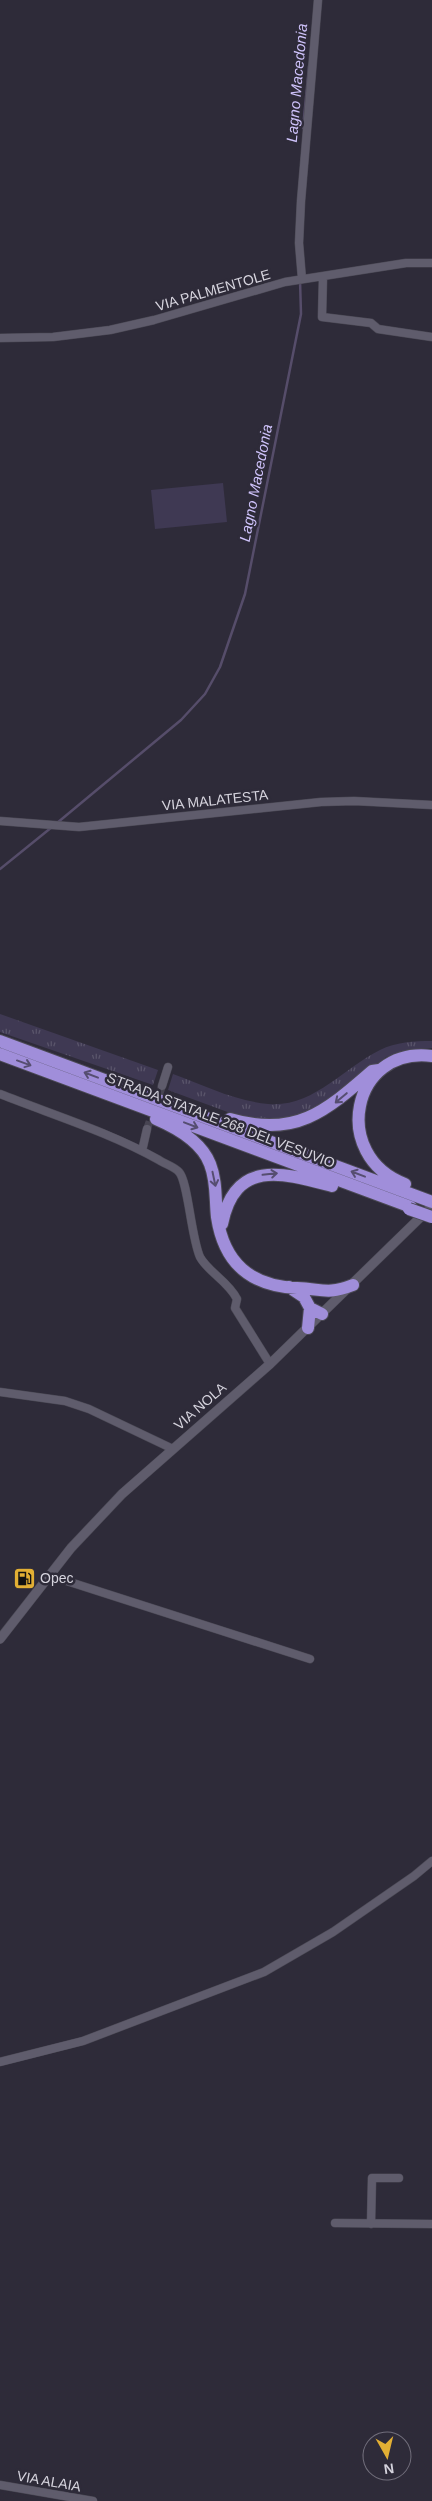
<svg xmlns="http://www.w3.org/2000/svg" width="432" height="2501" font-family="Arial,sans-serif">
	<style>
		.grass { fill: url(#grass-tufts) }
		.pitch { fill: #3f3953 }
		.lines { fill: none; stroke-linecap: round; stroke-linejoin: round }
		.stream { stroke: #564d6a; stroke-width: 2.5 }
		.minor-tunnel { stroke: #474452; stroke-width: 8; stroke-dasharray: 8 4; stroke-linecap: butt }
		.minor-casing { stroke: #4b4955; stroke-width: 9 }
		.tertiary-casing { stroke: #4b4955; stroke-width: 10 }
		.trunk-casing { stroke: #4b4955; stroke-width: 14 }
		.minor { stroke: #5f5c6c; stroke-width: 8 }
		.tertiary { stroke: #5f5c6c; stroke-width: 9 }
		.trunk { stroke: #a08eda; stroke-width: 12 }
		.trunk-bridge-casing { stroke: #4b4955; stroke-width: 14; stroke-linecap: butt }
		.trunk-bridge { stroke: #a08eda; stroke-width: 12 }
		.oneway { stroke: #564e71 }
		.labels { text-anchor: middle; stroke-width: 5; stroke-linejoin: round; paint-order: stroke }
		.street-label { font-size: 14px; fill: #d5d3dd; stroke: #2e2b39 }
		.poi-label { font-size: 14px; fill: #d5d3dd; stroke: #2e2b39; text-anchor: start }
		.water-label { font-size: 15px; font-style: italic; fill: #cfc3fb; stroke: #2e2b39 }
	</style>
	<defs>
		<pattern id="grass-tufts" width="24" height="20" patternUnits="userSpaceOnUse" patternTransform="scale(1.25)"><rect width="24" height="20" fill="#3f3953"/><path d="M3 7l-1-3M5 7V3M7 7l1-3M15 17l-1-3M17 17v-4M19 17l1-3" fill="none" stroke="#5a556b"/></pattern>
	</defs>
	<rect width="100%" height="100%" fill="#2e2b39"/>
	<path class="grass" d="M0,1014L158,1070L153,1085L0,1032Z
		M432,1041V1048L406,1050L386,1057L328,1103L283,1121L241,1117L168,1090L173,1074C203,1085 235,1101 268,1104C313,1108 343,1068 380,1050C396,1042 414,1041 432,1041Z"/>
	<path class="pitch" d="M223,483L227,522L155,529L151,490Z"/>
	<g class="lines">
		<path class="stream" d="M303,128L309,66
			M57,823L181,720L205,694L220,667L245,594L301,314L300,280
			M0,869L52,827"/>
		<path class="minor-tunnel" d="M147,1129L162,1086"/>
		<defs>
			<path id="minor" d="M323,277L322,317L371,323L378,329L432,337
				M302,279L299,243L301,201L318,0
				M0,338L53,337L110,330L154,320L285,282L406,263H432
				M0,821L79,827L321,802L354,801L432,805
				M162,1086L168,1067
				M0,1094C53,1115 109,1132 159,1160C165,1164 175,1167 179,1172C188,1181 191,1237 200,1257C208,1272 228,1281 237,1299L235,1308L270,1364
				M142,1151L147,1129
				M0,1392L65,1401L89,1409L173,1449
				M48,1575L310,1659
				M0,2062L83,2041L264,1972L333,1932L414,1876L432,1861
				M335,2223L432,2224
				M371,2224L372,2178H399
				M0,2485L93,2501"/>
			<path id="tertiary" d="M0,1639L71,1548L122,1494L270,1364L432,1206"/>
			<path id="trunk" d="M0,1041L432,1202
				M0,1054L411,1207
				M156,1119C177,1128 202,1143 210,1164C217,1182 215,1199 217,1217C224,1263 250,1286 297,1288C323,1289 327,1295 353,1285
				M230,1119C295,1138 325,1112 372,1071L379,1070
				M405,1184C330,1156 351,1046 432,1056
				M222,1224C235,1158 284,1173 332,1186
				M289,1287L304,1297L310,1308L322,1314
				M308,1328L310,1308"/>
		</defs>
		<use href="#minor" class="minor-casing"/>
		<use href="#tertiary" class="tertiary-casing"/>
		<use href="#trunk" class="trunk-casing"/>
		<use href="#minor" class="minor"/>
		<use href="#tertiary" class="tertiary"/>
		<use href="#trunk" class="trunk"/>
		<defs>
			<path id="trunk-bridge" d="M409,1209L432,1217"/>
		</defs>
		<use href="#trunk-bridge" class="trunk-bridge-casing"/>
		<use href="#trunk-bridge" class="trunk-bridge"/>
	</g>
	<defs><path id="oneway-shaft" d="M-6 0H5M1.5-3L5.5 0L1.5 3" fill="none" stroke-width="1.6" stroke-linecap="round" stroke-linejoin="round" transform="scale(1.25)"/></defs>
	<g class="oneway">
		<use href="#oneway-shaft" transform="translate(24 1063) rotate(20)"/>
		<use href="#oneway-shaft" transform="translate(91 1075) rotate(-159)"/>
		<use href="#oneway-shaft" transform="translate(341 1098) rotate(140)"/>
		<use href="#oneway-shaft" transform="translate(191 1125) rotate(21)"/>
		<use href="#oneway-shaft" transform="translate(270 1174) rotate(-6)"/>
		<use href="#oneway-shaft" transform="translate(358 1174) rotate(-159)"/>
		<use href="#oneway-shaft" transform="translate(214 1179) rotate(78)"/>
	</g>
	<defs>
		<symbol id="fuel-square" viewBox="-11 -11 22 22"><rect x="-9" y="-9" width="18" height="18" rx="4" fill="#e2af34" stroke="#2e2b39"/><path d="M-5.5-6h7V0h2V4h1.3V-2.5L3-4.5l.8-.8L6-3V5H2.5V1h-1V6h-7ZM-4.2-4.7v3.2H.2V-4.7Z" fill="#111"/></symbol>
	</defs>
	<g fill-rule="evenodd">
		<use href="#fuel-square" x="12" y="1566" width="25" height="25"/>
	</g>
	<g class="labels">
		<g class="street-label">
			<text transform="translate(213 290) rotate(-16)" y="5">VIA PALMENTOLE</text>
			<text transform="translate(215 800) rotate(-6)" y="5">VIA MALATESTA</text>
			<text transform="translate(221 1120) rotate(21)" y="5">STRADA STATALE 268 DEL VESUVIO</text>
			<text transform="translate(200 1406) rotate(-41)" y="5">VIA NOLA</text>
			<text transform="translate(49 2481) rotate(10)" y="5">VIA ALAIA</text>
		</g>
		<g class="poi-label">
			<text x="40" y="1583">Opec</text>
		</g>
		<g class="water-label">
			<text transform="translate(297 83) rotate(-85)" y="5">Lagno Macedonia</text>
			<text transform="translate(256 483) rotate(-79)" y="5">Lagno Macedonia</text>
		</g>
	</g>
	<g transform="translate(387 2456) rotate(172)"><circle r="24" fill="#2e2b39" stroke="#716e7b"/>
	<path d="M0-4L9 19L0 12L-9 19Z" fill="#e2af34"/>
	<text y="-8" font-size="14" font-weight="bold" text-anchor="middle" fill="#d5d3dd">N</text>
	</g>
</svg>
